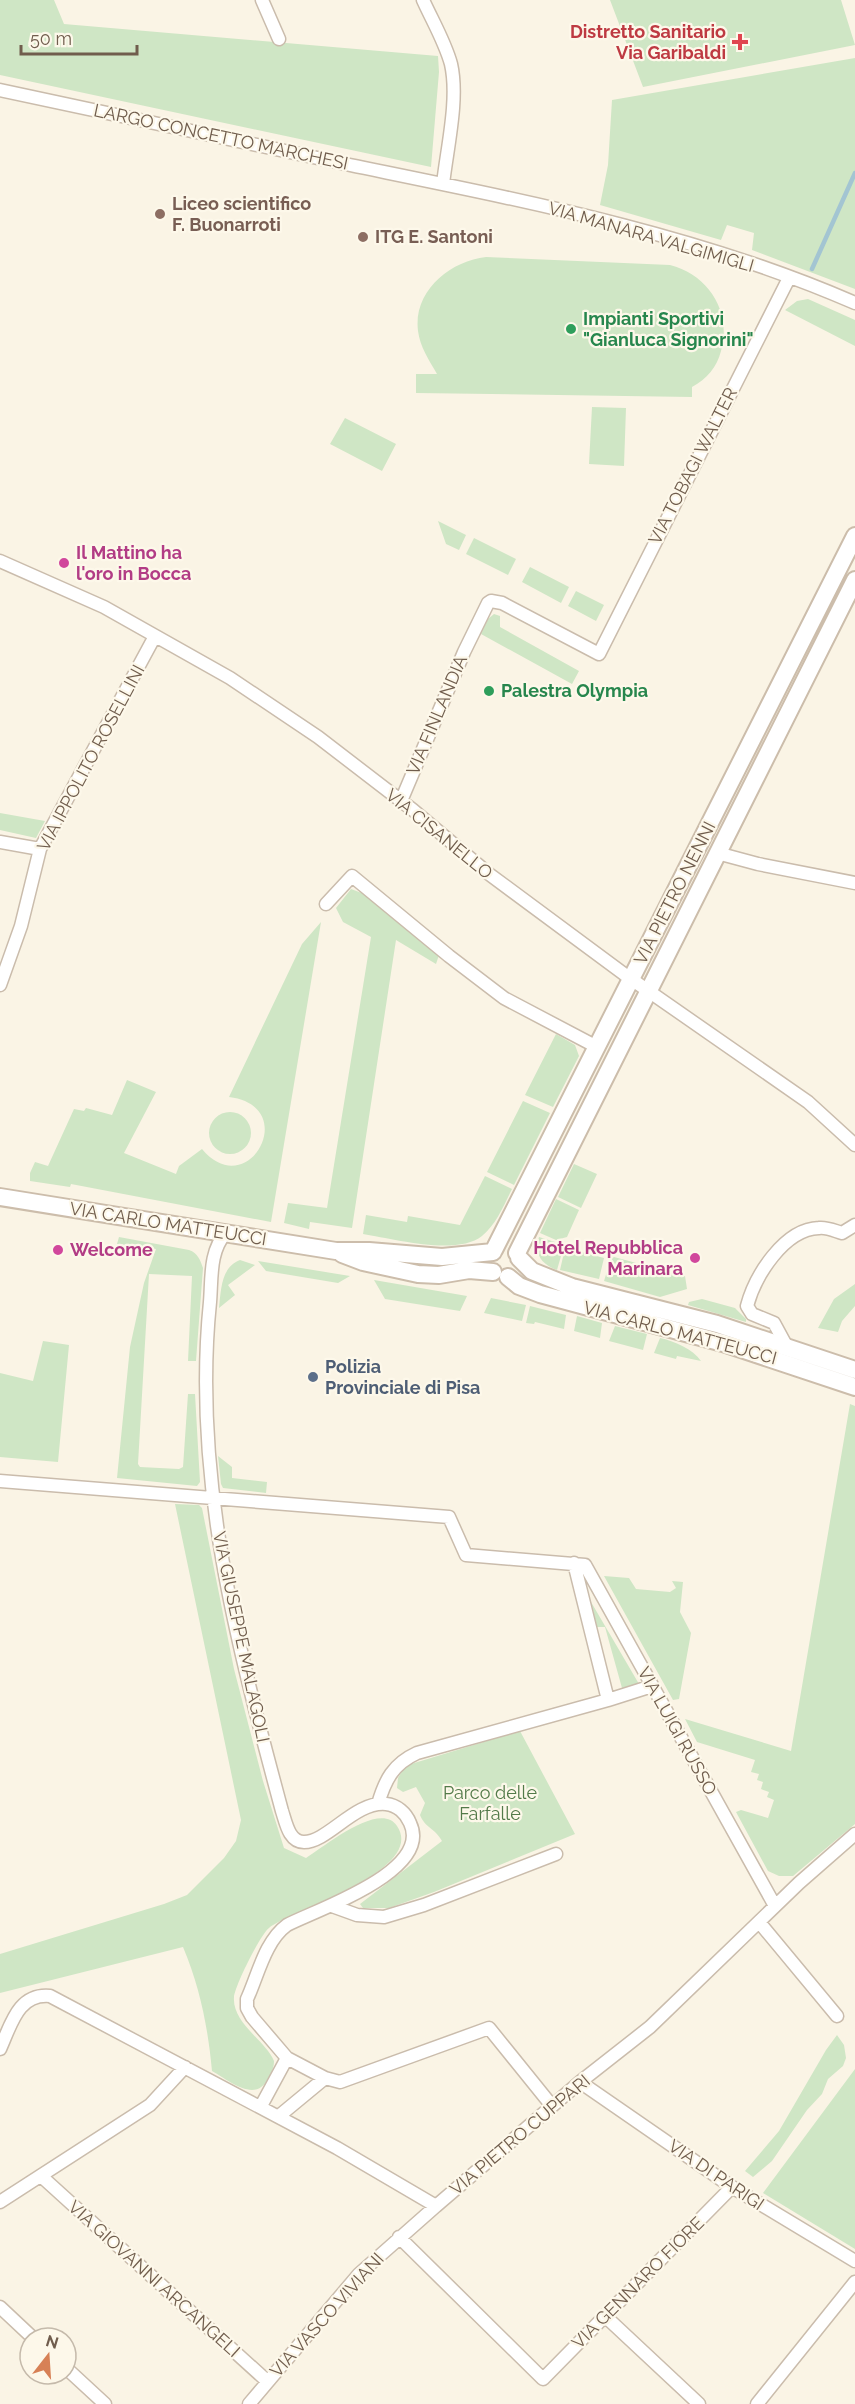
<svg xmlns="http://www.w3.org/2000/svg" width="855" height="2404" font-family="Raleway,sans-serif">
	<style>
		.green { fill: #cfe6c5 }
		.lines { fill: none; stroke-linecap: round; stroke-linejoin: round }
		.stream { stroke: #a3c5d2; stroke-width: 4.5 }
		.minor-casing { stroke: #cabcac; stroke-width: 15 }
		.secondary-casing { stroke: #ccbdab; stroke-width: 20 }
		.minor { stroke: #fff; stroke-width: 12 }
		.secondary { stroke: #fff; stroke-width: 16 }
		.health-dot { fill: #e0444e; stroke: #fdf8ea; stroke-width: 2 }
		.education-dot { fill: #8d6e63; stroke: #fdf8ea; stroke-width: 2 }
		.leisure-dot { fill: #2e9e5b; stroke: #fdf8ea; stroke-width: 2 }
		.hotel-dot { fill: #d1479c; stroke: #fdf8ea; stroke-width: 2 }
		.service-dot { fill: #5c6f8a; stroke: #fdf8ea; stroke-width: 2 }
		.labels { text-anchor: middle; stroke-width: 4.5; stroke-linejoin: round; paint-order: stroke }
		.health-label { font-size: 18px; font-weight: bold; fill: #be3a42; stroke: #fdf8ea; text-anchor: end }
		.street-label { font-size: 18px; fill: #705d4d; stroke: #fdf8ea }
		.education-label { font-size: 18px; font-weight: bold; fill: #785e54; stroke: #fdf8ea; text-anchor: start }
		.leisure-label { font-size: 18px; font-weight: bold; fill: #27864d; stroke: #fdf8ea; text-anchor: start }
		.hotel-label { font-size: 18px; font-weight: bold; fill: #b23c85; stroke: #fdf8ea; text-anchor: start }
		.service-label { font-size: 18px; font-weight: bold; fill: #4e5e75; stroke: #fdf8ea; text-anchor: start }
		.park-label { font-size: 18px; fill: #537a49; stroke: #fdf8ea }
	</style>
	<rect width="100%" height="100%" fill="#faf4e5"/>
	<path class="green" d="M0,0H54L64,24L438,56L439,72L431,167L0,75Z
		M610,0H841L855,45L643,87Z
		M855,58V289L752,250L754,233L727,225L721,240L600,205L608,165L612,100Z
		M486,257L670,265C709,275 732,312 721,351C717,367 707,379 692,387V397L416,393V374H437C429,360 420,347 418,331C413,291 450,261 486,257Z
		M808,299L855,320V346L785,310L797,301Z
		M592,407L626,408L624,466L589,464Z
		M345,418L396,444L382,471L330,444Z
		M438,521L466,535L459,550L446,544Z
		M474,538L516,559L508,575L466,554Z
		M530,567L569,587L561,603L522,582Z
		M576,591L604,605L596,621L568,606Z
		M494,614L500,616V627L579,671L572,684L481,634L488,619Z
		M0,813L45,821L36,838L0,830Z
		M351,889L367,895L439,955L436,964L396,940L352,1228L310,1222L309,1229L284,1223L288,1203L327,1208L371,937L343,922L336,908Z
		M321,922L271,1222L71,1184L70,1187L30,1181V1173L35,1162L48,1166L74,1109L84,1111L86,1108L112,1115L127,1080L156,1092L124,1153L176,1174L179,1166L202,1149C248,1204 302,1106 229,1097L302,944Z
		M556,1034L575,1045L579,1056L553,1107L525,1095Z
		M523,1101L550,1113L514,1185L487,1172Z
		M209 1133a21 21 0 1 1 42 0a21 21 0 1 1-42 0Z
		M574,1164L597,1174L581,1208L558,1197Z
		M485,1176L512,1189C504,1205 496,1225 482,1236C457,1256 394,1239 363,1234L366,1215L407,1222L408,1216L460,1225Z
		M556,1199L579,1210L567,1237L556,1240L540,1233Z
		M119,1237L189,1250C198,1253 200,1260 203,1268L196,1361H188L192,1276L149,1274L138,1464L140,1467L179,1469L183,1467L188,1394H195L200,1482L197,1486L117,1478L130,1347L144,1283L156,1249L117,1244Z
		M539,1237L555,1242V1250L561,1256L557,1270C541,1264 534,1254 539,1237Z
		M570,1249L604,1258L599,1279L560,1270L563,1257Z
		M614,1257L685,1276L687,1289L660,1297L604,1281L611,1259Z
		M240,1260L255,1265L228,1285L235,1295L219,1308C221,1290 221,1267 240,1260Z
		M258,1261L350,1276L338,1283L266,1271Z
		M374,1280L467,1296L460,1311L385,1299Z
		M855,1284V1306L842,1321L838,1332L818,1328L834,1299Z
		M491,1298L526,1305L522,1321L484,1313Z
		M702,1299L735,1308L746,1319V1322L688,1305L689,1302Z
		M530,1306L566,1315L564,1329L535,1322L534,1324L526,1323Z
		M577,1316L602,1323L600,1338L574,1331Z
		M615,1326L647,1334L643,1350L609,1341Z
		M660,1338C674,1341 693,1349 701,1361L677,1356L676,1359L654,1353Z
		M43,1341L69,1345L58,1462L0,1457V1373L33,1381Z
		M850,1404L855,1406V1824L793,1876H779L768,1871L736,1812L741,1810L768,1818L774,1800L767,1797L769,1792L761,1789L763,1782L757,1780L759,1774L751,1772L755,1760L697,1742L685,1719L791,1751Z
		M218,1456L232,1467V1478L267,1482L266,1493L223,1488L221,1484Z
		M175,1504L199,1505L202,1508L234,1669L263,1781L284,1848L306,1858C324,1847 380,1800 397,1826C427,1871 291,1910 269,1928C260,1935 235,1986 234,1997C232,2023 265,2040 274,2061C274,2069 271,2073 267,2080C255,2103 228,2080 212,2071C208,2028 200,1987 183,1947L0,1993V1954L164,1904L187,1895L224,1858L236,1841L241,1820Z
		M604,1576L629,1578L636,1589L670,1592L676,1588L672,1581L683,1582L680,1612L691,1633L679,1699L673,1700Z
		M591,1602L639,1684L622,1688L605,1627H597Z
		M520,1731L575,1834L434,1892L389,1908H363L360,1904L442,1841C435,1828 425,1828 420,1815L425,1803L416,1787L403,1792L397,1788L398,1778L402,1771L411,1764Z
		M837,2035L844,2045L846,2058L843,2066L828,2079L822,2094L807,2110L772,2161L753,2177L745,2171L779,2131L826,2050Z
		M855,2069V2249L763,2193Z"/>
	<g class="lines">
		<path class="stream" d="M812,269L855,173"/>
		<defs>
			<path id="minor" d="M262,0L279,39
				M423,0C432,20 445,42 451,64C459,99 447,148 443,184
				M0,90C117,114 233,141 350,165C520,200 695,233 855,303
				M0,561L104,607L230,678L318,737L413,810L489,874L624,974L808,1102L855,1145
				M401,801L464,652L488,603L491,601L502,603L599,654L789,278
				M0,842L40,849
				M717,853L758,864L855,883
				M326,904L352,876L449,956L504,998L597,1047
				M0,985L21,926L40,849L155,636
				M226,1233C209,1251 212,1279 210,1302C192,1477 237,1644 282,1811C286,1823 289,1842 304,1842C328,1842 355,1801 386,1804C397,1805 406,1813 410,1823C433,1871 318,1909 287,1925C265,1941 258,1975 247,1999V2008L252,2017L287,2058L325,2078L340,2082L489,2028L552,2106
				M787,1347L774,1323L752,1314L747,1306C755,1276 784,1229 819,1228C827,1227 835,1231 842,1233L855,1225
				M0,1481L449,1517L466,1555L585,1565L775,1906
				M574,1563L608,1700
				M378,1804C385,1780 393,1764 417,1753L608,1700L652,1686
				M332,1906L357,1915L384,1917L424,1905L556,1854
				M759,1922L837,2016
				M0,2049C11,2025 18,1993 50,1996L337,2148L436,2206L580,2082L650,2027L799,1883L855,1834
				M580,2082L732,2187L855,2261
				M261,2106L287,2058
				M279,2116L325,2078
				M41,2176L267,2381
				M0,2202L150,2105L185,2067
				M399,2237L543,2379L732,2187
				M0,2307L33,2338
				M606,2317L699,2404
				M66,2368L105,2404
				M249,2404L359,2274L436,2206
				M757,2404L855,2282"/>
			<path id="secondary" d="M0,1197L336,1251H369L442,1257L493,1252
				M494,1250L855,536
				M517,1253L855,580
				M342,1254L363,1262L418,1274L439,1275L469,1270L493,1272
				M519,1258L532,1271L572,1287L717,1324L855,1370
				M508,1277L519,1286L540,1294L723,1343L855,1387"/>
		</defs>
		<use href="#minor" class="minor-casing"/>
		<use href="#secondary" class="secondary-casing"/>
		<use href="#minor" class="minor"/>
		<use href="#secondary" class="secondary"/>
	</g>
	<path class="health-dot" d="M737 33h6v6h6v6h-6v6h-6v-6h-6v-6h6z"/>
	<g class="education-dot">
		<circle cx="160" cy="214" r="6"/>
		<circle cx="363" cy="237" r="6"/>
	</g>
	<g class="leisure-dot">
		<circle cx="571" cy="329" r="6"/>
		<circle cx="489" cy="691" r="6"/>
	</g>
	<g class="hotel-dot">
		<circle cx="64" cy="563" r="6"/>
		<circle cx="58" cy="1250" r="6"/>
		<circle cx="695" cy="1258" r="6"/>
	</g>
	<circle class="service-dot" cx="313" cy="1377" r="6"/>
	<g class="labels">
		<g class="health-label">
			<text x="726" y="38">Distretto Sanitario<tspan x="726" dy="21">Via Garibaldi</tspan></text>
		</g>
		<g class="street-label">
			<text transform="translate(221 137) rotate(12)" y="6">LARGO CONCETTO MARCHESI</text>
			<text transform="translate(651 237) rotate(16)" y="6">VIA MANARA VALGIMIGLI</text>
			<text transform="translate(693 466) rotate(-63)" y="6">VIA TOBAGI WALTER</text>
			<text transform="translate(437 715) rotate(-67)" y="6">VIA FINLANDIA</text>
			<text transform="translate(91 758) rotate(-62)" y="6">VIA IPPOLITO ROSELLINI</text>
			<text transform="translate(439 834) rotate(39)" y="6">VIA CISANELLO</text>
			<text transform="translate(675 893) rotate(-63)" y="6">VIA PIETRO NENNI</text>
			<text transform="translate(168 1224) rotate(9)" y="6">VIA CARLO MATTEUCCI</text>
			<text transform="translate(680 1333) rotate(15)" y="6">VIA CARLO MATTEUCCI</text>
			<text transform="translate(241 1637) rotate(78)" y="6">VIA GIUSEPPE MALAGOLI</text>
			<text transform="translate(677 1731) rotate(61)" y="6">VIA LUIGI RUSSO</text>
			<text transform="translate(520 2135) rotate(-40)" y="6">VIA PIETRO CUPPARI</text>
			<text transform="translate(716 2175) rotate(34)" y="6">VIA DI PARIGI</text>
			<text transform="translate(154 2279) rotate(42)" y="6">VIA GIOVANNI ARCANGELI</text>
			<text transform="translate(638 2283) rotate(-45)" y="6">VIA GENNARO FIORE</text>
			<text transform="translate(327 2315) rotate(-48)" y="6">VIA VASCO VIVIANI</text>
		</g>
		<g class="education-label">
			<text x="172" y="210">Liceo scientifico<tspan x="172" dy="21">F. Buonarroti</tspan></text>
			<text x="375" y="243">ITG E. Santoni</text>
		</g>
		<g class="leisure-label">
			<text x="583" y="325">Impianti Sportivi<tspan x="583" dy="21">"Gianluca Signorini"</tspan></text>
			<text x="501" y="697">Palestra Olympia</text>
		</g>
		<g class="hotel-label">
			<text x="76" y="559">Il Mattino ha<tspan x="76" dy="21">l'oro in Bocca</tspan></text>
			<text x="683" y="1254" text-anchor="end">Hotel Repubblica<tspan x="683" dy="21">Marinara</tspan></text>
			<text x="70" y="1256">Welcome</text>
		</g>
		<g class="service-label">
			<text x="325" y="1373">Polizia<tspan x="325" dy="21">Provinciale di Pisa</tspan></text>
		</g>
		<g class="park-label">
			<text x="490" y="1799">Parco delle<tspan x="490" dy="21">Farfalle</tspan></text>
		</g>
	</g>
	<g transform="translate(48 2356) rotate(17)"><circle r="28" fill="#fdf8ea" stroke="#c5baab" stroke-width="1.5"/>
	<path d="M0-4.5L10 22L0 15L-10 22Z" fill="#d78156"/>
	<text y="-9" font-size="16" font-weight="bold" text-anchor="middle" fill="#705d4d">N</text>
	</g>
	<path d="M21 45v9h116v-9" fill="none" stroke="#705d4d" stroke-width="3"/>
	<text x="30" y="45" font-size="18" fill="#705d4d" stroke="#fdf8ea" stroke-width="4.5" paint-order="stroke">50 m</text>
</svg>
